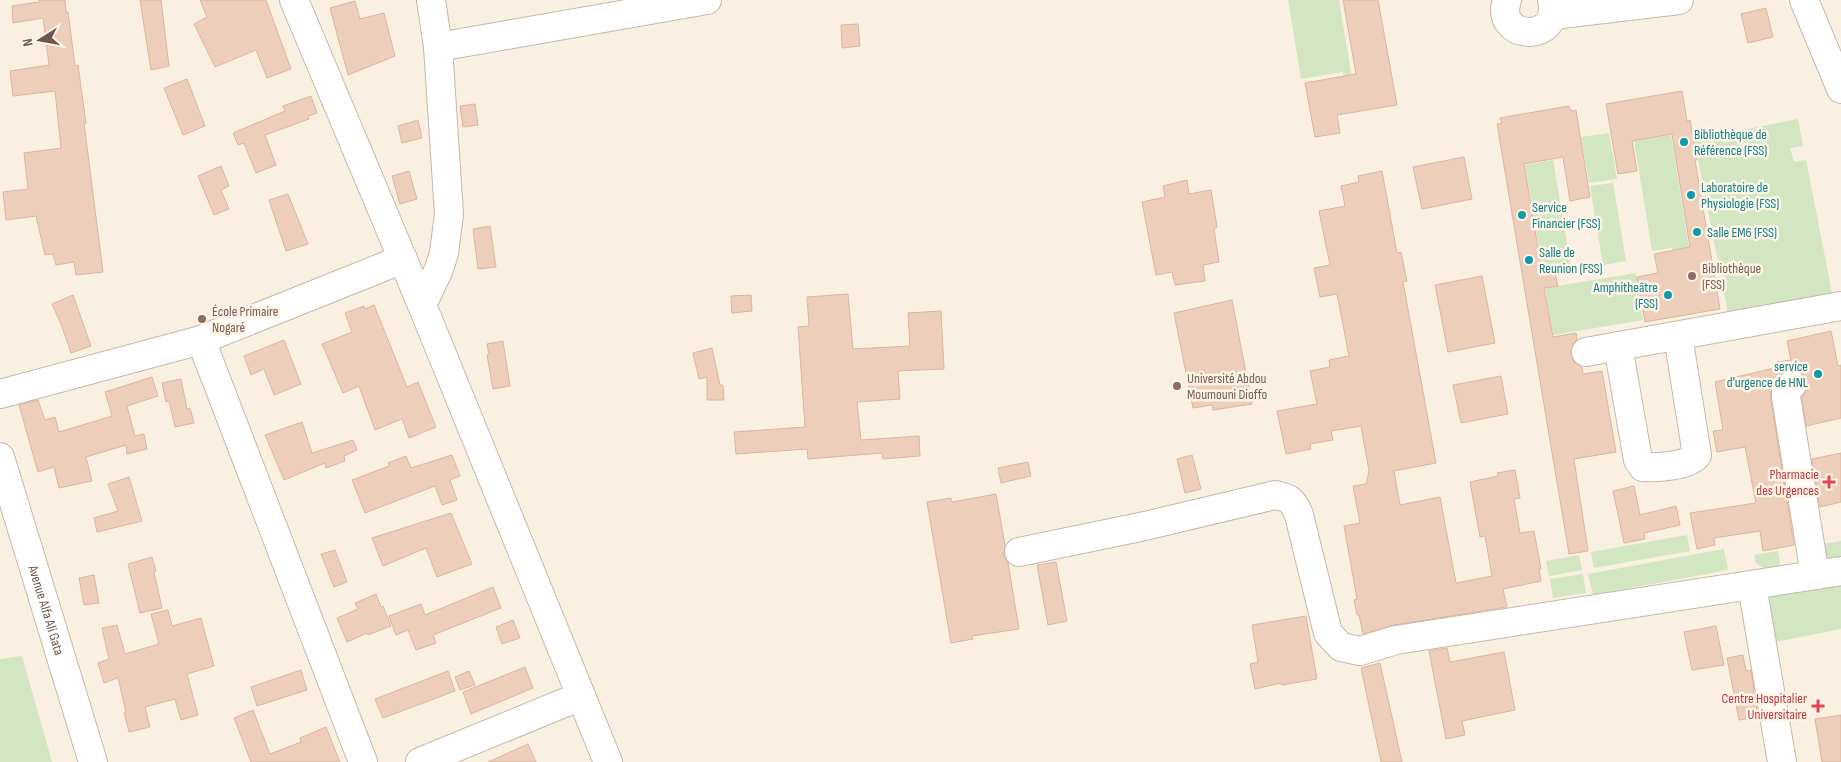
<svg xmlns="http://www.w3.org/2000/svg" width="1841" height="762" font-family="'Sofia Sans Condensed',sans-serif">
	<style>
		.green { fill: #d1e6c1 }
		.building { fill: #edcebb; stroke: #deb49d }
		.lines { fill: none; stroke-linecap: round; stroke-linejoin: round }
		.minor-casing { stroke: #c9b7a9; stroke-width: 30 }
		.minor { stroke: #fff; stroke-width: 28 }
		.culture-dot { fill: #0f9aa8; stroke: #fdf4e6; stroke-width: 2 }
		.education-dot { fill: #8d6e63; stroke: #fdf4e6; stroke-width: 2 }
		.health-dot { fill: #e0444e; stroke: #fdf4e6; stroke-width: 2 }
		.labels { text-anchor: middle; stroke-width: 5; stroke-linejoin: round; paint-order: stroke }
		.culture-label { font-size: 14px; fill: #0d838f; stroke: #fdf4e6; text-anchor: start }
		.education-label { font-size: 14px; fill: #785e54; stroke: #fdf4e6; text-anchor: start }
		.health-label { font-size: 14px; fill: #be3a42; stroke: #fdf4e6; text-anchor: end }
		.street-label { font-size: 14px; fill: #6e564a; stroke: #fdf4e6 }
	</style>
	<rect width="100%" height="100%" fill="#faf0e1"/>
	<path class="green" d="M1288,0H1339L1356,102L1347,97L1343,72L1301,79Z
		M1798,119L1803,146L1790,148L1794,162L1806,160L1832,293L1728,313L1694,139Z
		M1609,133L1617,179L1589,183L1581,137Z
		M1671,135L1691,260L1675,262L1672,248L1652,251L1634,141Z
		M1553,160L1572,273L1556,276L1555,269L1543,271L1525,165Z
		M1613,183L1626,261L1603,265L1590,186Z
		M1636,273L1643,320L1553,335L1545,288Z
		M1687,535L1690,551L1594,568L1591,552Z
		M1841,541V559L1823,563L1820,544Z
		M1724,549L1728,570L1593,595L1588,574Z
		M1778,551L1781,569L1766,570L1756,563L1754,555Z
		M1579,555L1582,570L1549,576L1546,561Z
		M1583,574L1586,593L1553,598L1550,579Z
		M1841,581V629L1775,642L1767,601L1769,596Z
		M22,656L52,762H0V659Z"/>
	<path class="building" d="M39,0H65L66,12H68L75,66L78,65L81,87L86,123H84L103,272L76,275L74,262L56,265L53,254L45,255L36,216L6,220L3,192L28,189L24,153L61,148L55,91L13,96L10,71L49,65L43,18L13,23L12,6L39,2Z
		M140,0H161L169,66L151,70Z
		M200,0H266L291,69L267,78L256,50L215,67L194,24L207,17Z
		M1343,0H1378L1397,105L1337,115L1340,133L1315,137L1305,83L1356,74Z
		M355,1L360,19L384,13L395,56L348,75L330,8Z
		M1766,8L1773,37L1748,43L1741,14Z
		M858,24L860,46L842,48L841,25Z
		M187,79L205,126L183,135L164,88Z
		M1682,91L1687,121L1690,120L1697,160H1695L1720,309L1645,322L1637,277L1658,273L1654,254L1690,247L1672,134L1632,141L1637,171L1618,174L1606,104Z
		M311,96L317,113L308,116L309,119L265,135L276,165L256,173L244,143L238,145L233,133L285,111L283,106Z
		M475,104L478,125L463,127L460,106Z
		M1569,106L1571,111L1576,110L1590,197L1570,201L1563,157L1524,164L1542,272L1554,270L1558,286L1544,288L1553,337L1576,333L1577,340L1572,346L1571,354L1574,362L1582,367L1583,374L1602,371L1616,452L1574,459L1588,551L1569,554L1497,124L1502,123L1500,118Z
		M418,120L422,138L402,143L398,126Z
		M1464,157L1472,199L1422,209L1413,167Z
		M221,166L229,186L221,190L229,209L214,215L198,176Z
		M409,171L417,199L400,204L392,176Z
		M1382,171L1397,253L1401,252L1407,281L1403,282L1436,463L1394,471L1400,505L1440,497L1456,583L1492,576L1485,536L1480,537L1470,482L1498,476L1497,473L1515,470L1520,498L1514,499L1520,533L1534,531L1541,569H1539L1541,581L1503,589L1507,607L1394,625L1363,634L1359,615H1357L1354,600L1357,599L1344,526L1360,523L1353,486L1366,484L1369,471L1361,426L1331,431L1333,440L1310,444L1311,449L1286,454L1277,411L1317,404L1310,371L1330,367L1329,360L1349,356L1337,294L1320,297L1314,268L1330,265L1319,211L1345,206L1341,186L1359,182L1358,176Z
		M1187,180L1189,194L1211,190L1217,227L1214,229L1219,262L1203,265L1205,281L1175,285L1172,272L1156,275L1142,202L1165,197L1163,186Z
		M288,194L308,244L286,251L269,200Z
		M490,226L496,267L478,269L473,229Z
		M1482,276L1495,343L1448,352L1435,285Z
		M848,294L853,349L910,346L908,313L941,311L944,369L898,371L900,399L857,402L861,440L919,436L920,456L883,459L882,453L808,459L807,449L736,454L734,432L805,427L798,327L809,326L807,297Z
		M73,295L91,346L71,353L61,324L52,304Z
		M751,295L752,311L732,313L731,296Z
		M1232,300L1252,404L1213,410L1212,405L1193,408L1174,313Z
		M374,305L407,387L418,382L436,427L409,438L402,419L375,430L359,386L343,393L322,344L352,332L345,313L364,306L365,309Z
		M1831,331L1838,366L1841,365V418L1806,426L1802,397L1806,391L1807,383L1804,375L1798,371L1790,370L1782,373L1772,383L1770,390L1771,400L1794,545L1763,551L1760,531L1714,538L1715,545L1697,549L1690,513L1756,503L1745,447L1717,452L1713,431L1723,430L1715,382L1779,367L1778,362L1791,360L1787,341Z
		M284,340L301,384L274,395L264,369L251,375L244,356Z
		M503,341L510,386L493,389L487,355L489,354L487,344Z
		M712,348L720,385H723L724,400H707V377L699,379L693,353Z
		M1501,376L1508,414L1461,423L1453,385Z
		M152,377L158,396L127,406L135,436L144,434L147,449L127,454L126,445L86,457L92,481L59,488L54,467L38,472L19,405L38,400L45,420L55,417L59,432L112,416L105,392Z
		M181,379L187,409L190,408L194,423L175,427L169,401L166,402L162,383Z
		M302,422L312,453L353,440L357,450L344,456L345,461L326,468L325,463L284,480L265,435Z
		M1841,453V502L1820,507L1812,459Z
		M452,455L460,476L450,480L457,500L442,505L435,486L365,513L352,480L389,466L388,463L406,456L411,468Z
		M1192,455L1201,489L1185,493L1177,459Z
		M1028,462L1031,476L1001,483L998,468Z
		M129,477L142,521L97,532L94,518L118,511L108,484Z
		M1634,486L1640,515L1676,506L1680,525L1644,533L1645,539L1624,543L1613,491Z
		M996,494L1005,545L1004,555L1008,563L1019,629L972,636L973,639L951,643L927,502L951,498L952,502Z
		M451,513L472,564L437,577L426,548L383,566L372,538Z
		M335,550L347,582L334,587L321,554Z
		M152,557L156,571L154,572L162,608L140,613L128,564Z
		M1056,562L1067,621L1048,625L1037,565Z
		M94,575L99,603L84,605L79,578Z
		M493,587L501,608L433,635L436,643L416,650L408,630L396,635L389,616L421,604L425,615Z
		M376,594L381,607L383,606L391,626L368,635L367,633L347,642L337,618L358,609L355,603Z
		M168,610L172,626L201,618L214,666L187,674L198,715L181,720L175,699L145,707L150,727L129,732L124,712H126L118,678L104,683L98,663L109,659L102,628L117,625L125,654L159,644L151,614Z
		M1306,616L1317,679L1282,685L1281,683L1255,689L1250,664L1258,662L1252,625Z
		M513,620L520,638L502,644L496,627Z
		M1716,626L1724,665L1692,670L1684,632Z
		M1447,648L1450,662L1504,652L1515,710L1462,721L1465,735L1446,739L1429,651Z
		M1743,655L1746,671L1751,670L1758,717L1739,720L1727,658Z
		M1380,663L1402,762H1381L1361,668Z
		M525,667L533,688L471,714L463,692Z
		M301,670L307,690L257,706L251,687Z
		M448,671L455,691L383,718L375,699Z
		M469,671L475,685L460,690L455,677Z
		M253,710L270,754L301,742L300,738L326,727L340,762H251L234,718Z
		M1841,715V762H1822L1815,719Z
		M528,744L536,762H488Z"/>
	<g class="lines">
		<defs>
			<g id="minor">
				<path d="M294,0L422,305L608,762"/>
				<path d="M1507,0C1493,40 1562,45 1552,0"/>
				<path d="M1804,0L1841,89"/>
				<path d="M1553,15L1679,0"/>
				<path d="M438,47L707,0"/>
				<path d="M422,305L439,269L444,253L449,214L438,47L431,0"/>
				<path d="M201,340L363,762"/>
				<path d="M1618,346L1638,460L1643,467C1657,468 1689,466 1697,455L1678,336"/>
				<path d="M1586,352L1841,306"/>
				<path d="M1792,385L1786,390V397L1815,575"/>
				<path d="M0,394L201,340L403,259"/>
				<path id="s1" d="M0,457L93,762"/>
				<path d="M1019,552L1145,526L1275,495C1290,498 1293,500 1299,515L1328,633L1341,647L1360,651L1396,640L1841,571"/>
				<path d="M1752,585L1782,762"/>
				<path d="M420,762L581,696"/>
			</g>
		</defs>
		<use href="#minor" class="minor-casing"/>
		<use href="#minor" class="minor"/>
	</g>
	<g class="culture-dot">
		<circle cx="1684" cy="142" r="5"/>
		<circle cx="1691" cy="195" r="5"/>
		<circle cx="1522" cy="215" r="5"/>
		<circle cx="1697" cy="232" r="5"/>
		<circle cx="1529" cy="260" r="5"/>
		<circle cx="1668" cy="295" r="5"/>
		<circle cx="1818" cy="374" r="5"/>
	</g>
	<g class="education-dot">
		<circle cx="1692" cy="276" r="5"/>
		<circle cx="202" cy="319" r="5"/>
		<circle cx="1177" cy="386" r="5"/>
	</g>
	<g class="health-dot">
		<path d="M1826.5 474.5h5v5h5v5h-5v5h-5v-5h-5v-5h5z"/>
		<path d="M1815.5 698.5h5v5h5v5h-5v5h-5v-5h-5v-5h5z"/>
	</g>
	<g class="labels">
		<g class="culture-label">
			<text x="1694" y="139">Bibliothèque de<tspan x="1694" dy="16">Référence (FSS)</tspan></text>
			<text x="1701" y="192">Laboratoire de<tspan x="1701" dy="16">Physiologie (FSS)</tspan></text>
			<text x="1532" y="212">Service<tspan x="1532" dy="16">Financier (FSS)</tspan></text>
			<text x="1707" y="237">Salle EM6 (FSS)</text>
			<text x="1539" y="257">Salle de<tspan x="1539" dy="16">Reunion (FSS)</tspan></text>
			<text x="1658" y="292" text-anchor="end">Amphitheâtre<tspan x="1658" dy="16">(FSS)</tspan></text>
			<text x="1808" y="371" text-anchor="end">service<tspan x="1808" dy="16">d'urgence de HNL</tspan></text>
		</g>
		<g class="education-label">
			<text x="1702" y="273">Bibliothèque<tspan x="1702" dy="16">(FSS)</tspan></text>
			<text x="212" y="316">École Primaire<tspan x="212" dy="16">Nogaré</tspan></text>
			<text x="1187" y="383">Université Abdou<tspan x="1187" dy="16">Moumouni Dioffo</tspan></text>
		</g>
		<g class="health-label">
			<text x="1819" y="479">Pharmacie<tspan x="1819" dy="16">des Urgences</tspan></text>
			<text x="1807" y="703">Centre Hospitalier<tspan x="1807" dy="16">Universitaire</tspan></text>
		</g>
		<g class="street-label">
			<text dy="5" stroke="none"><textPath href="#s1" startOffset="160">Avenue Alfa Ali Gata</textPath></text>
		</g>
	</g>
	<g transform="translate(40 40) rotate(259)" stroke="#fdf4e6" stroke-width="4" paint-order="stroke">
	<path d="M0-4L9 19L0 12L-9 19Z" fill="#6e564a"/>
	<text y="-8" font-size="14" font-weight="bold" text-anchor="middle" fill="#6e564a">N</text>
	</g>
</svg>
